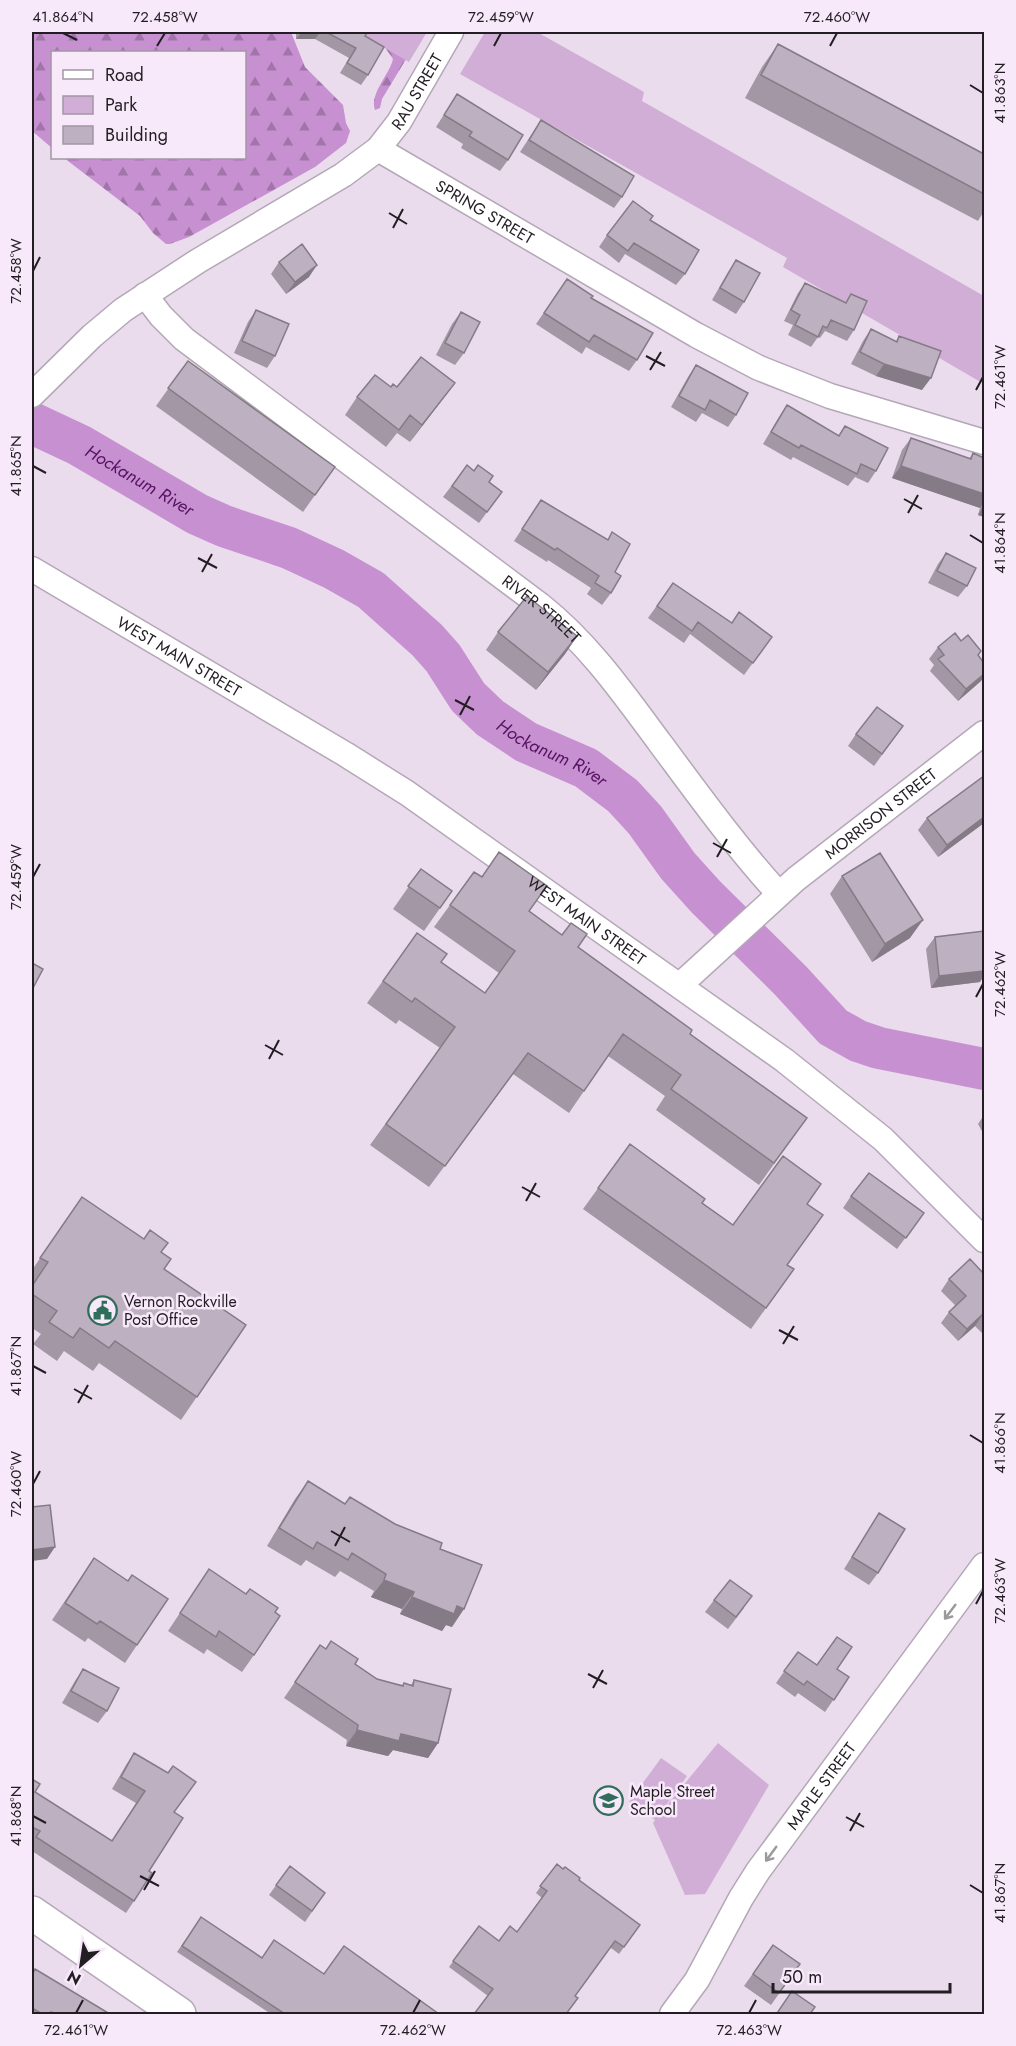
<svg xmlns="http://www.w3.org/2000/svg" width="1016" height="2046" font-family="Jost,sans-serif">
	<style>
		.forest { fill: url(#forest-firs) }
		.green { fill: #d0aed6 }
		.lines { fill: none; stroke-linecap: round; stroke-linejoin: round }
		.river { stroke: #c790d1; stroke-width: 42 }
		.street-casing { stroke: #b4a7b7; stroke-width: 27 }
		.secondary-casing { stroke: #b4a7b7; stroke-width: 36 }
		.street { stroke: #fff; stroke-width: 24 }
		.secondary { stroke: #fff; stroke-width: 33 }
		.wall { fill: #a397a5 }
		.shaded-wall { fill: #847b86 }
		.building { fill: #bdb0c0; stroke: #847b86; stroke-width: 1.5 }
		.oneway { stroke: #9c999c }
		.ticks { fill: none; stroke: #221d23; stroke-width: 2 }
		.labels { text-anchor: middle; stroke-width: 5; stroke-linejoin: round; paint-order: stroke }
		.street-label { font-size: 16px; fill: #221d23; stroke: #f8e9fa }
		.poi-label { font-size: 16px; fill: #221d23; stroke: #f8e9fa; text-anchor: start }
		.water-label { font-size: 18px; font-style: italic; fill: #561262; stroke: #f8e9fa }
		.neatline { fill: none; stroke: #221d23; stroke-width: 2 }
		.ticks-label { font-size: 15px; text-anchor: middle; fill: #221d23 }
	</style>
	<defs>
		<pattern id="forest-firs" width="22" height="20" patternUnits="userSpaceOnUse" patternTransform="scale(1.5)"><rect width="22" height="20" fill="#c790d1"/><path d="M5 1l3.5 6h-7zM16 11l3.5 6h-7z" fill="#a175a9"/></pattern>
	</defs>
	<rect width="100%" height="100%" fill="#eadced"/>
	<path class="forest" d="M32,32H291L305,67L343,105L346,123L350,131L346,143L315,167L189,237L170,244H166L153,233L140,216L64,158H244V52H52V148L32,131Z
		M382,43L414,46L382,99L380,108L375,110C369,94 390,74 393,59Z"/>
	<path class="green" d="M357,32H427L409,62Z
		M485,32H537L644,92L642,101L984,296V384L783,267L787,258L460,74Z
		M718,1743L769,1785L705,1894L685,1895L653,1823L655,1820L629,1802L661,1758L687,1776L659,1815Z"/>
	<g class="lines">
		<path class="river" id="s1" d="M32,423L79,445L197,514L224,526L289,548L334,569L371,590L427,640L443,658L468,697L490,718L526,742L586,768L623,796L645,820L678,866L706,897L791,981L833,1027L858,1041L879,1048L984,1069"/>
		<defs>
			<g id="street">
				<path id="s2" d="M378,149L696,335L759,368L830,396L984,442"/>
				<path id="s3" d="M145,295L161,316L184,339L540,605C589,644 623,693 660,743C698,794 736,847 779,894"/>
				<path id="s4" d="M32,395L92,336L123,310L198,261L343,175L378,149L399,122L451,32"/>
				<path id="s5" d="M32,569L345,754L407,793L784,1060L883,1139L984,1240"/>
				<path id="s6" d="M680,985L796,879L984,733"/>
				<path id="s7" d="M672,2014L697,1980L741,1898L758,1871L984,1565"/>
			</g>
			<path id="secondary" d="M32,1913L179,2014"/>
		</defs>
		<use href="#street" class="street-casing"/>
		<use href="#secondary" class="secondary-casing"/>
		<use href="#street" class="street"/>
		<use href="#secondary" class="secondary"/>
	</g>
	<path class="wall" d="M296,32H364L365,36L368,75L361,85L340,73L349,58L315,39H296Z
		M778,44L984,154V211L978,221L745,98L762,67Z
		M457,94L508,160L500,171L461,148L463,144L436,127Z
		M541,120L622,197L614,208L520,152Z
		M650,220L685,274L676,285L625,254L619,263L599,247L607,235Z
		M736,260L744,302L736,314L712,300L728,272Z
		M279,262L309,277L286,294L271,274Z
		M567,279L591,298L637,360L629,371L586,347L582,354L536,324Z
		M805,283L845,303L851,294L854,330L847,341L825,331L820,338L818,337L811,347L788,335L793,325L784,321L798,293Z
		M256,310L275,356L267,368L234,353L248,322Z
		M461,312L464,353L455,365L436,355L452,324Z
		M871,329L896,341L899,336L922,390L876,376L851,364L863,341Z
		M188,361L335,467L303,512L156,406Z
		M696,365L736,415L728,427L702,413L696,422L671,407L688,377Z
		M455,383L442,400L410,442L397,433L386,447L345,415L357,397L391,387Z
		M787,405L838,436L845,426L876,471L868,483L855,477L848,486L793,457L791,460L763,444L779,417Z
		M911,438L969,459L973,453L984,458V517L978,515L980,508L892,478L902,450Z
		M467,465L502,492L479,523L443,497Z
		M541,500L615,572L611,593L602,605L587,594L591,588L548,560L547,562L514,541Z
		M946,553L967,586L958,597L928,583L938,564Z
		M673,583L732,623L772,637L744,675L690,634L684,643L648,618Z
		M498,632L577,636L565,654L536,690L486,650Z
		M961,641L978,656L981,681L958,701L930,671L934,665L929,659L938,647Z
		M903,726L874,766L848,746L856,734Z
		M927,818L984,823L938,857L918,830Z
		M421,869L452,891L424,931L393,909Z
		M474,872L529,911L578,947L690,1034L807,1118L759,1185L656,1110L665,1096L608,1056L569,1113L513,1074L429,1187L370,1145L440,1048L399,1020L396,1024L367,1003L417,933L441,962L485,993L499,973L434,927Z
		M842,876L910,938L872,962L830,894Z
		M935,937L980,982L931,988L926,949Z
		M984,1115V1135L978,1124Z
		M630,1144L702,1203L733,1225L807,1204L787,1265L794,1269L751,1329L583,1209Z
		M851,1196L915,1225L897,1249L843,1208Z
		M82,1197L161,1252L164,1269L246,1325L181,1420L99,1363L93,1371L64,1351L57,1361L33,1344L41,1334L32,1328V1270Z
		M984,1274V1335L975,1326L958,1341L941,1323L949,1312L955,1305L941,1291L949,1279Z
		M308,1481L345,1504L395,1524L440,1549L452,1627L446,1625L442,1631L400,1614L402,1609L371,1597L374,1591L340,1571L335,1577L306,1560L301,1566L267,1546L295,1499Z
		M879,1513L878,1573L869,1585L844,1569Z
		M94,1558L137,1645L125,1663L88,1638L85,1642L52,1620Z
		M209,1569L254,1655L242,1672L207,1649L204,1654L168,1631Z
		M714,1600L744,1608L728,1629L705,1612Z
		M320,1645L326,1649L355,1664L377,1679L402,1685L404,1683L411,1685L414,1680L438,1743L428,1758L393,1750L388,1756L346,1746L347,1740L284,1698Z
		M798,1652L817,1665L837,1669L849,1677L825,1712L798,1693L795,1697L776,1683Z
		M83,1669L107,1711L98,1723L62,1703L75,1681Z
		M134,1753L174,1812L149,1871L134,1901L126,1913L32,1851V1779L35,1792L112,1841L136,1803L112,1789L126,1765Z
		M557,1864L640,1925L619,1954L611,1948L488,1996L449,1967L479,1926L499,1941L517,1932L542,1898L536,1893Z
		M290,1866L325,1893L305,1922L269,1895Z
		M201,1917L262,1957L324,1974L439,2014H271L177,1952Z
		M773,1945L800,1964L771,2005L744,1986Z
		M32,1974L110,2014H32Z"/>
	<path class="shaded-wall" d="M302,32H320L315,39H296Z
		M317,265L309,277L286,294L295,282Z
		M884,364L931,378L922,390L876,376Z
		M455,383L442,400L410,442L422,425Z
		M901,466L984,494V502L980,508L892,478Z
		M984,505V517L978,515Z
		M577,636L565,654L536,690L548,672Z
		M984,674V677L981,681L958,701L966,689Z
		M984,817V823L938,857L947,845Z
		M923,920L910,938L872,962L885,944Z
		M984,971V976L980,982L931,988L939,976Z
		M983,1314L975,1326L958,1341L967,1329Z
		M55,1547L47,1559L32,1561V1550Z
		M384,1580L414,1592L402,1609L371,1597Z
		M412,1597L457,1606L464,1609L452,1627L446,1625L442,1631L400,1614Z
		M357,1730L401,1734L438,1743L428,1758L393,1750L388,1756L346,1746Z"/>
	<path class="building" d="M326,32H364L367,33L365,36L384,47L368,75L347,63L356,48Z
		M778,44L984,154V194L761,75Z
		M457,94L523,135L508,160L469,136L472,132L444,115Z
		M541,120L634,176L622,197L529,140Z
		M633,201L653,216L650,220L699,250L685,274L634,243L628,251L607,235Z
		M302,244L317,265L295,282L279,262Z
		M736,260L760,273L744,302L720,288Z
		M567,279L593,296L591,298L653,333L637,360L594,335L589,342L544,313Z
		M805,283L846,303L851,294L867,301L854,330L831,320L827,328L823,326L818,337L795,325L800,315L791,310Z
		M256,310L289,324L275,356L242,341Z
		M461,312L480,322L464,353L445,343Z
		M871,329L897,342L899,336L941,351L931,378L884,364L860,352Z
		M421,357L455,383L422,425L410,415L399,430L357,397L375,375L391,387L393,384L397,387Z
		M188,361L335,467L315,495L168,388Z
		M696,365L748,393L736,415L710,400L705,410L679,396Z
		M787,405L839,436L845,426L888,448L876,471L861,464L857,474L801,445L799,448L771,432Z
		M911,438L971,459L973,453L984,458V494L901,466Z
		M467,465L474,471L478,465L493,476L489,482L502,492L487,512L452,486Z
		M541,500L608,540L612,532L630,544L615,572L621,576L611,593L595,583L599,576L557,548L555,550L522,529Z
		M946,553L976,568L967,586L937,571Z
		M673,583L732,623L739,612L772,637L753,663L698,622L692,631L657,606Z
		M527,596L577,636L548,672L498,632Z
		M955,633L961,641L968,635L981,651L978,655L984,663V674L966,689L938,659L944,655L938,647Z
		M877,707L903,726L882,754L856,734Z
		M984,776V817L947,845L927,818Z
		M499,852L547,886L529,911L562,935L571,923L587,934L578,947L692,1030L690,1034L807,1118L774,1163L671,1089L681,1075L623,1034L584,1091L528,1053L445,1166L386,1124L455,1027L415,998L412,1002L383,981L417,933L447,954L441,962L485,993L515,951L450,905L474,872L482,877Z
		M880,853L923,920L885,944L842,876Z
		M421,869L452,891L440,908L408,886Z
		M984,931V971L939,976L935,937Z
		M32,963L43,969L32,990Z
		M630,1144L705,1199L702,1203L733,1225L783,1156L821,1184L807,1204L823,1215L787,1265L794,1269L766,1308L598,1188Z
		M869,1173L924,1213L906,1238L851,1196Z
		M82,1197L144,1239L150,1230L168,1243L161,1252L171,1259L164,1269L246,1325L197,1397L115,1341L109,1348L80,1328L73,1338L49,1322L57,1311L32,1294V1286L48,1262L40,1258Z
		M970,1259L984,1274V1315L983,1314L967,1329L949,1312L966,1296L949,1279Z
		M308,1481L345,1504L350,1497L395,1524L442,1543L440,1549L482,1565L464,1609L457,1606L454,1614L412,1597L414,1592L384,1580L386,1574L352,1553L348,1560L317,1542L313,1549L279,1528Z
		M50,1505L55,1547L32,1550V1507Z
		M879,1513L905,1529L878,1573L852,1557Z
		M94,1558L128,1581L132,1575L168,1599L137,1645L100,1621L97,1624L65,1603Z
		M209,1569L246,1594L250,1589L278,1608L275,1612L280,1616L254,1655L219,1631L216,1637L180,1613Z
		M730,1580L752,1596L736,1617L714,1600Z
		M837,1637L852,1647L837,1669L849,1677L834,1700L807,1681L804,1685L784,1671L798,1652L817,1665Z
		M331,1641L358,1659L355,1664L377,1679L403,1686L404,1683L413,1686L414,1680L451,1689L438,1743L401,1734L399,1741L357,1730L358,1725L295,1682L320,1645L326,1649Z
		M83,1669L119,1688L107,1711L71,1691Z
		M134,1753L168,1773L173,1766L196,1782L174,1812L183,1818L149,1871L152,1873L134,1901L36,1837L40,1831L32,1827V1779L40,1784L35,1792L112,1841L145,1791L121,1777Z
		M557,1864L563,1869L565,1867L580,1878L579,1880L640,1925L624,1947L615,1941L575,1996L578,1998L566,2014H474L493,1989L453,1961L479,1926L499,1941L510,1926L517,1932L547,1891L540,1886Z
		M290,1866L325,1893L312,1911L276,1885Z
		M201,1917L262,1958L274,1940L324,1974L344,1946L439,2014H285L182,1946Z
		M773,1945L800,1964L779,1993L753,1974Z
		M35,1969L110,2014H55L51,2012L49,2014H42L32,2008V1975Z
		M792,1991L815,2007L810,2014H780L777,2013Z"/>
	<defs><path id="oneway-shaft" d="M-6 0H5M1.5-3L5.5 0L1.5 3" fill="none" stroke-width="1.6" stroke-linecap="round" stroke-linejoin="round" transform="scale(1.5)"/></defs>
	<g class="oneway">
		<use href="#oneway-shaft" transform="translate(950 1612) rotate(127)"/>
		<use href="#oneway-shaft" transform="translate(771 1854) rotate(126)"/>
	</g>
	<path class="ticks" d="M63,33L77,40M157,46L165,33M494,46L501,33M830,46L837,33M970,85L983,93M389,213L407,224M393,228L403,209M33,271L40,257M646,356L665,366M650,370L661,352M976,390L983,377M33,466L46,473M904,499L922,509M908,513L918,495M970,535L983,543M198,558L217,568M202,572L212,554M455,700L474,710M460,715L470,696M713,843L731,853M717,857L727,839M33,877L40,864M976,997L983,984M265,1045L283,1055M269,1059L279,1040M522,1187L540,1197M526,1201L536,1183M779,1330L798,1340M783,1344L794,1326M33,1366L46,1373M74,1389L92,1399M78,1403L88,1385M970,1435L983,1443M33,1484L40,1471M331,1531L350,1542M335,1546L345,1527M976,1604L983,1591M588,1674L607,1684M593,1688L603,1670M33,1816L46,1823M846,1817L864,1827M850,1831L860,1813M140,1876L159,1886M970,1885L983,1893M144,1890L155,1871M76,2013L83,2000M413,2013L420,2000M749,2013L756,2000"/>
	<defs>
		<symbol id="civic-ring" viewBox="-11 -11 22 22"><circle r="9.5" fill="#f8e9fa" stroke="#2f6e5b" stroke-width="1.5"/><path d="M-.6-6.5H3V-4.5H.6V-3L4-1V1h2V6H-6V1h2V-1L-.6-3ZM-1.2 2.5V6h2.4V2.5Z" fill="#2f6e5b"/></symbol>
		<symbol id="school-ring" viewBox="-11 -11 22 22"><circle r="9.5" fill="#f8e9fa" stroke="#2f6e5b" stroke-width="1.5"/><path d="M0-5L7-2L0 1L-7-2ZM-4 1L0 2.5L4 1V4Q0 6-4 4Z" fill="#2f6e5b"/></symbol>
	</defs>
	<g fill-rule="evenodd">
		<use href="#civic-ring" x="86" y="1294" width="33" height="33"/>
		<use href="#school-ring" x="592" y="1784" width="33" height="33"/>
	</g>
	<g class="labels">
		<g class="street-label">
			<text dy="6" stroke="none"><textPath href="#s4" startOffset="496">RAU STREET</textPath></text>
			<text dy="6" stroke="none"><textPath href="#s2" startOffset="124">SPRING STREET</textPath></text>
			<text dy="6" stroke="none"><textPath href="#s3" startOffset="507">RIVER STREET</textPath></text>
			<text dy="6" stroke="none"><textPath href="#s5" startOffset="171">WEST MAIN STREET</textPath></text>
			<text dy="6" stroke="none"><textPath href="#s6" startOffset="264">MORRISON STREET</textPath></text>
			<text dy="6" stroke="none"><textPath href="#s5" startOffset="657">WEST MAIN STREET</textPath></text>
			<text dy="6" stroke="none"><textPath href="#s7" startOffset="273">MAPLE STREET</textPath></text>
		</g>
		<g class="poi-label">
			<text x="124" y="1307">Vernon Rockville<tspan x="124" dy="18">Post Office</tspan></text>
			<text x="630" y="1797">Maple Street<tspan x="630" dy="18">School</tspan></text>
		</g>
		<g class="water-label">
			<text dy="6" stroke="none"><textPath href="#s1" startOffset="122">Hockanum River</textPath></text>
			<text dy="6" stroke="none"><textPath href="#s1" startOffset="626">Hockanum River</textPath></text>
		</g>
	</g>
	<rect width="1016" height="2046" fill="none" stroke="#f8e9fa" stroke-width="66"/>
	<rect x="51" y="51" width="195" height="108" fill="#f8e9fa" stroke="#a297a4" stroke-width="1.5"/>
	<rect x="63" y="70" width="30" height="9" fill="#ffffff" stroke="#a297a4" stroke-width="1.5"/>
	<text x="105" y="81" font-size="18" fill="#221d23">Road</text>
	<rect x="63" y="96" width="30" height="18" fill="#d0aed6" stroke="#a297a4" stroke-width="1.5"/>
	<text x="105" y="111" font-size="18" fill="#221d23">Park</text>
	<rect x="63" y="126" width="30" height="18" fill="#bdb0c0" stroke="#a297a4" stroke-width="1.5"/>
	<text x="105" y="141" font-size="18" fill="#221d23">Building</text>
	<g transform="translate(81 1965) rotate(209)" stroke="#f8e9fa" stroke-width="4.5" paint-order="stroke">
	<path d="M0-4.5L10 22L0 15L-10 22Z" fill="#221d23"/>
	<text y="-9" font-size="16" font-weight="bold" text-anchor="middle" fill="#221d23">N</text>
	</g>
	<path d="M773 1983v9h177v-9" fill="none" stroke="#221d23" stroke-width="3"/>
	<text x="782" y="1983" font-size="18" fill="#221d23" stroke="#f8e9fa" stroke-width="4.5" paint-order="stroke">50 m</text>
	<rect x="33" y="33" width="950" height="1980" class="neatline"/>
	<g class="ticks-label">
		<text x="63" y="22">41.864°N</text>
		<text x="165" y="22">72.458°W</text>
		<text x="501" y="22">72.459°W</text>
		<text x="837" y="22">72.460°W</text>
		<text transform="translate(1000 93) rotate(-90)" y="5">41.863°N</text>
		<text transform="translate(16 271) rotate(-90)" y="5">72.458°W</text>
		<text transform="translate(1000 377) rotate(-90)" y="5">72.461°W</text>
		<text transform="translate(16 466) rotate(-90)" y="5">41.865°N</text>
		<text transform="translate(1000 543) rotate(-90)" y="5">41.864°N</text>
		<text transform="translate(16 877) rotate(-90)" y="5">72.459°W</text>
		<text transform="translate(1000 984) rotate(-90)" y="5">72.462°W</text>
		<text transform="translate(16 1366) rotate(-90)" y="5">41.867°N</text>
		<text transform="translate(1000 1443) rotate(-90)" y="5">41.866°N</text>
		<text transform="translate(16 1484) rotate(-90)" y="5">72.460°W</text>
		<text transform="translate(1000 1591) rotate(-90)" y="5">72.463°W</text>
		<text transform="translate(16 1816) rotate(-90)" y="5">41.868°N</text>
		<text transform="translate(1000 1893) rotate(-90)" y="5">41.867°N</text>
		<text x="76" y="2035">72.461°W</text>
		<text x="413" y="2035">72.462°W</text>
		<text x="749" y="2035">72.463°W</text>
	</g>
</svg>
